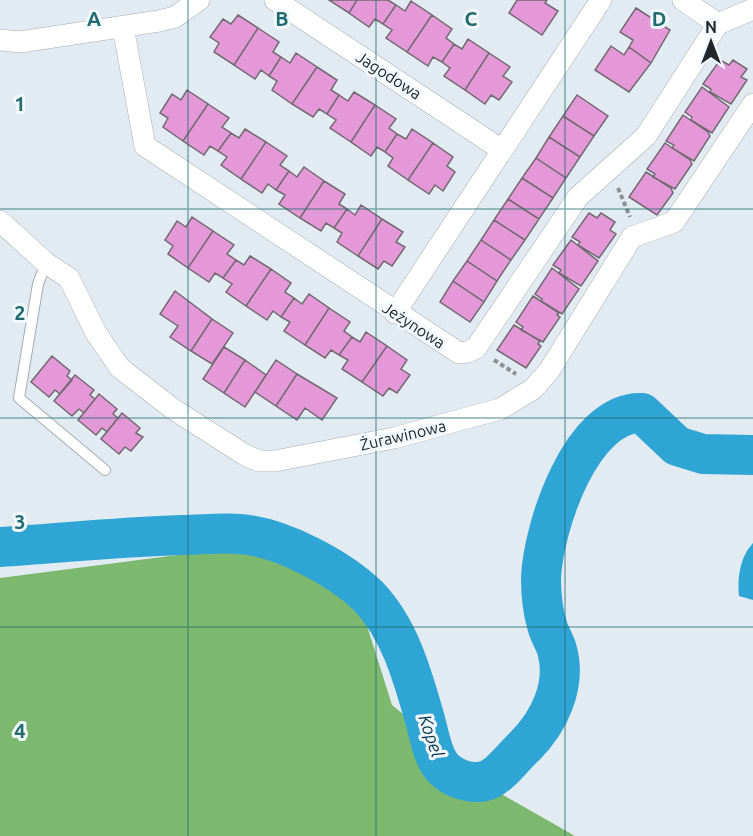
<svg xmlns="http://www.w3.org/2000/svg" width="753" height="836" font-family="Ubuntu,sans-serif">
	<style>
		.forest { fill: #7cb96e }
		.water { fill: #2fa5d5 }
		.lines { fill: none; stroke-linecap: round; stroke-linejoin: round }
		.river { stroke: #2fa5d5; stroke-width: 40 }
		.building { fill: #e598d8; stroke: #716970; stroke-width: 1.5 }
		.lane-casing { stroke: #a6aeb5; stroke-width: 12 }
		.street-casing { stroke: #a6aeb5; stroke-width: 22 }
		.path { stroke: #8a9195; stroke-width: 4; stroke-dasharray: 4.5 3; stroke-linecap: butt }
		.lane { stroke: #fff; stroke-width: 10 }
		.street { stroke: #fff; stroke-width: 21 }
		.grid { fill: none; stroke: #1f6b6d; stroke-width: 1.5; stroke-opacity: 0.55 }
		.labels { text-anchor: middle; stroke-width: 6; stroke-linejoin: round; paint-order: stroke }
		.street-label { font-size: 16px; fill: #232729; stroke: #f1f8fe }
		.water-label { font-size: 18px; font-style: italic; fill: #013549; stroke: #f1f8fe }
		.grid-label { font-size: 20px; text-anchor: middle; font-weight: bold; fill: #1f6b6d; stroke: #f1f8fe; stroke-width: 6; stroke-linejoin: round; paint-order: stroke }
	</style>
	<rect width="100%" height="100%" fill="#e2ebf2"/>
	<path class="forest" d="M254,545L356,591L392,705L496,791L575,836H0V578Z"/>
	<path class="water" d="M753,543V600L739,596C737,578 740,557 753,543Z"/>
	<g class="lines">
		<path class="river" d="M0,547C60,543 121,537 181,535C201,535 221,532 240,534C281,537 339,568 368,596C399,628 412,674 424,716C429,732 432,759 445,770C456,780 476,786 490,779C502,773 514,756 525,746C549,722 567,685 557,650C555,642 549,634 547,625C543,612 541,592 541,578C543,528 581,411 642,413L677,446L703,454L753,455"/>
	</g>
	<path class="building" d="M329,0H357L349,13Z
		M357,0H388L396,5L383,24L375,19L369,27L349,13Z
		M517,0H547L545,3L558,11L542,35L509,13Z
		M411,1L432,15L407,52L386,38L392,30L383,24L396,5L405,11Z
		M636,8L670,30L651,63L629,47L633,40L620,32Z
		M238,15L258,28L234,65L214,52L219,43L210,37L223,19L231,24Z
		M432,15L452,29L446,38L454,44L442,62L433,57L428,66L407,52Z
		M258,28L279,42L273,52L281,57L269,76L261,70L255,79L234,65Z
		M468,39L489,53L465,90L444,76L450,68L442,62L454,44L462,49Z
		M611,46L624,55L629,47L651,63L629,92L595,70Z
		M296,53L317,67L292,104L272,90L277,81L269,76L281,57L290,63Z
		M489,53L510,67L503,76L512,82L499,100L491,95L485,104L465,90Z
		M720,60L729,65L733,60L747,69L741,77L747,80L731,104L710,92L711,89L703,84Z
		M317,67L337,80L331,90L339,95L327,114L319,109L313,117L292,104Z
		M702,87L729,107L712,133L691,120L692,117L685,112Z
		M187,90L208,104L183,141L163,127L168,118L160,113L172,94L181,100Z
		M354,92L375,105L351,142L330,128L336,120L327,114L339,95L348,101Z
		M577,95L608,116L594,136L563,116Z
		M208,104L229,118L222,127L231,133L218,151L210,146L204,155L183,141Z
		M375,105L396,119L389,128L397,134L385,152L377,147L371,156L351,142Z
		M683,115L708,132L710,136L694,161L672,148L674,145L666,141Z
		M563,116L594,136L580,157L549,137Z
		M245,129L266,142L241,179L221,165L227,157L218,151L231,133L239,138Z
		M412,129L433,143L408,180L388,166L393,158L385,152L397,134L406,139Z
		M549,137L580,157L566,178L536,158Z
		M266,142L287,156L280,165L289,171L276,190L268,184L262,193L241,179Z
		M433,143L453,157L447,166L455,172L443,191L435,185L429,194L408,180Z
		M665,143L690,160L692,164L675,189L653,177L655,174L647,169Z
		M536,158L566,178L553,198L522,178Z
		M304,167L324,181L300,218L279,204L285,195L276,190L289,171L297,177Z
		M646,172L671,188L673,193L657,215L629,197Z
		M522,178L553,198L539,219L508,199Z
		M324,181L345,194L339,204L347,209L334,228L326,223L321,231L300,218Z
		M508,199L539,219L525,240L494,220Z
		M361,205L382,219L358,256L337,242L342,233L334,228L347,209L355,215Z
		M589,213L597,218L601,213L615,222L610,230L616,234L599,258L578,245L580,242L572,237Z
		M192,217L213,231L188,268L168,254L173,246L165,240L177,221L186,227Z
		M382,219L403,232L396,242L405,247L392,266L384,261L378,269L358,256Z
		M494,220L525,240L511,260L481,240Z
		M213,231L234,245L227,254L236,260L223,278L215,273L209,282L188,268Z
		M481,240L511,260L497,281L467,261Z
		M571,240L598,261L581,286L559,273L561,270L553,265Z
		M250,256L271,269L246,306L226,292L232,284L223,278L236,260L244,265Z
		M467,261L497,281L484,302L453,281Z
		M552,268L579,289L562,314L541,301L542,299L535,294Z
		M271,269L291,283L285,292L294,298L281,317L273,311L267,320L246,306Z
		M453,281L484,302L470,322L440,302Z
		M175,291L212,319L191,351L170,337L178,326L160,314Z
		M309,294L329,308L305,345L284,331L290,322L281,317L294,298L302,304Z
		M533,296L559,313L557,315L560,317L543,342L521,330L523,327L516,322Z
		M329,308L350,322L344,331L352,337L339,355L331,350L325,358L305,345Z
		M212,319L233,333L212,364L191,351Z
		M514,325L540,341L538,344L541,346L526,368L497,350Z
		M366,332L387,346L362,382L342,369L348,360L339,355L352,337L360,342Z
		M387,346L407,360L401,369L410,375L397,393L389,388L383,396L362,382Z
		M224,347L245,360L224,393L203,379Z
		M52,356L70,371L67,376L72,380L60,394L55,390L49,397L31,382Z
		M245,360L266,375L245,407L224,393Z
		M276,360L297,374L276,406L255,392Z
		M297,374L337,398L322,420L305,408L297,420L276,406Z
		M75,375L94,390L90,395L95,399L84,413L79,409L72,416L54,401Z
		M99,394L117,409L113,414L118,418L107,432L102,428L96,435L78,420Z
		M122,413L140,428L136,433L143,437L131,451L125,447L119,454L101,439Z"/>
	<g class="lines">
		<defs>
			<path id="lane" d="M46,263L38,284L19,398L105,470"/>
			<path id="street" d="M275,0L502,150
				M683,0L718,24
				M123,27L145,146L459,353L468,352L476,348L578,197L646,136L718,24L753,9
				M0,40L20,42L159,21L175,17L199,0
				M0,221L46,263L69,278L96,333L120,368L173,409L245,455L259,461H275L394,438L500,409L533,389L549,371L632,237L674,222L753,104
				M395,313L601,0"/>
		</defs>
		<use href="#lane" class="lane-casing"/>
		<use href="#street" class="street-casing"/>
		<path class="path" d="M618,188L630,217
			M494,360L516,374"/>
		<use href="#lane" class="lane"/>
		<use href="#street" class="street"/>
	</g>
	<path class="grid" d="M188,0V836M376,0V836M565,0V836M0,209H753M0,418H753M0,627H753"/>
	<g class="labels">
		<g class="street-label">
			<text transform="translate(389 75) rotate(33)" y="6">Jagodowa</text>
			<text transform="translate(414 325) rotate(33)" y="6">Jeżynowa</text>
			<text transform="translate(403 435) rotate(-13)" y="6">Żurawinowa</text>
		</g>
		<g class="water-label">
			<text transform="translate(431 736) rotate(71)" y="6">Kopel</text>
		</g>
	</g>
	<g class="grid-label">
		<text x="94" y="26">A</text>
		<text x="282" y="26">B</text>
		<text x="471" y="26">C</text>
		<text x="659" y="26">D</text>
		<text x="20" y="111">1</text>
		<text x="20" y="320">2</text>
		<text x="20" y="529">3</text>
		<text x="20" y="738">4</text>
	</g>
	<g transform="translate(711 42)" stroke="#f1f8fe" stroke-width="4.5" paint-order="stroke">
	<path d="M0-4.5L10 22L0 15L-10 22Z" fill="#232729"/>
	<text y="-9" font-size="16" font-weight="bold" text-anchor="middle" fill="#232729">N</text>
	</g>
</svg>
